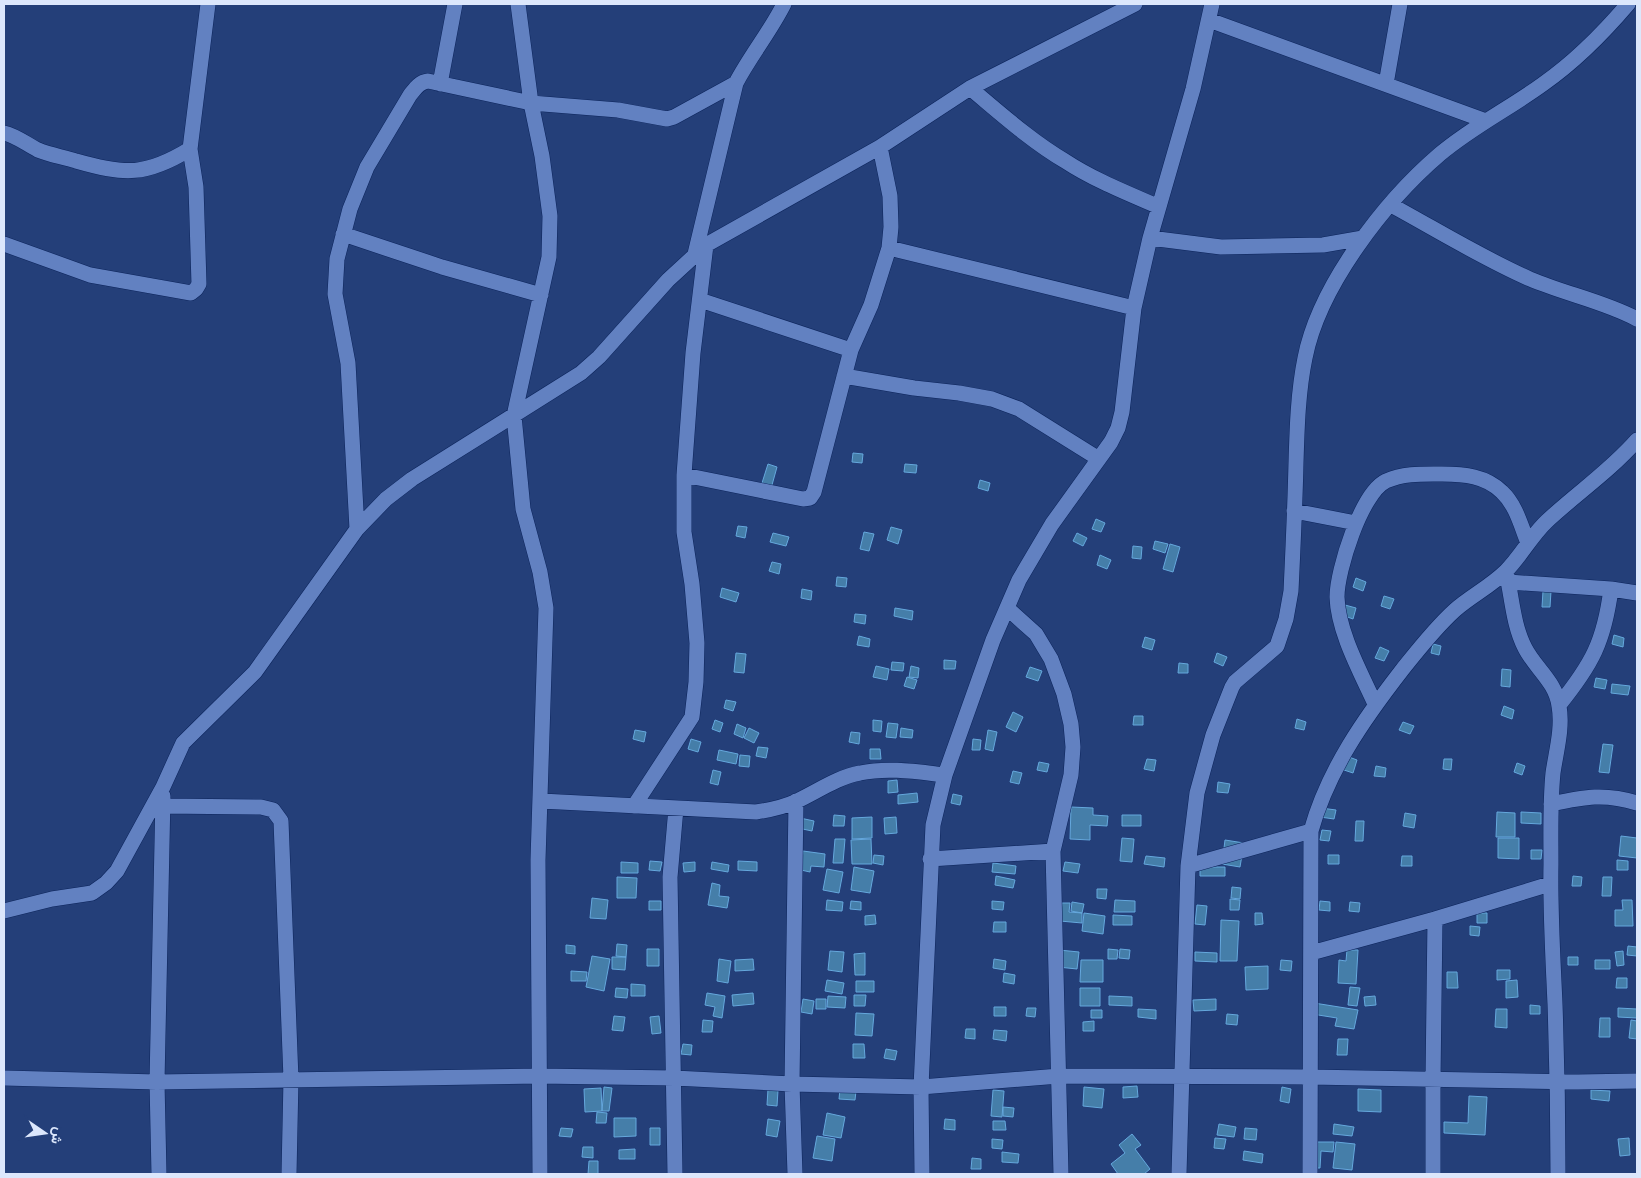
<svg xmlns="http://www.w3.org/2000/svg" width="1641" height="1178" font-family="Cabin,Vazirmatn,sans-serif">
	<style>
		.building { fill: #457ea9; stroke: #65a8dd }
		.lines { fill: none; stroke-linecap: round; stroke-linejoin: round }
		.street-casing { stroke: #0c245b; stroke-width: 16 }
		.street { stroke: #6281c1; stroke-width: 15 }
	</style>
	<rect width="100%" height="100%" fill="#243f79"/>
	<path class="building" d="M853,453L863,454L862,463L852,462Z
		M768,464L777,467L772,485L762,483Z
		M905,464L917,465L916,473L904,472Z
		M980,480L990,483L988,491L978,488Z
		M1096,519L1105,523L1101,532L1092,529Z
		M738,526L747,527L745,538L736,536Z
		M891,527L902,530L898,544L887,540Z
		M864,532L874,534L869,551L860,549Z
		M773,533L789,537L786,546L770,542Z
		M1077,533L1087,538L1083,546L1073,541Z
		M1155,541L1168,544L1165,553L1153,549Z
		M1170,544L1180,547L1173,572L1163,569Z
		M1133,546L1142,547L1141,559L1132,558Z
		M1100,555L1111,560L1107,569L1097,565Z
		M772,562L781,564L779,574L769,571Z
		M837,577L847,578L846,587L836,586Z
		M1356,578L1366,582L1363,591L1353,587Z
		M722,588L739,593L736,602L720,597Z
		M802,589L812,591L811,600L801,598Z
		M1543,591H1551L1550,607H1542Z
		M1384,596L1394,599L1390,609L1381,606Z
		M1345,605L1356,608L1353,619L1342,615Z
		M895,608L913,611L912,620L894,616Z
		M855,614L866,615L865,624L854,622Z
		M1614,635L1624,638L1623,647L1612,644Z
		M859,636L870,639L869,647L857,645Z
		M1145,637L1155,640L1152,650L1142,647Z
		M1433,644L1441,646L1439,655L1431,653Z
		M1380,647L1389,651L1384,661L1375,658Z
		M736,653L746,654L744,673L734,672Z
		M1217,653L1227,657L1223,666L1214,662Z
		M944,660L956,661L955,669H944Z
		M892,662L904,663L903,671L891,670Z
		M1179,663L1188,664V673H1178Z
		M876,666L889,669L887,680L873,677Z
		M911,666L919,668L918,678L909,677Z
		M1030,667L1042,671L1038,681L1026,677Z
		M1502,669L1511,670L1510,687L1501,686Z
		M907,677L917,680L914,689L904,686Z
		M1596,678L1607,680L1605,689L1594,687Z
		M1612,684L1630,686L1628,695L1611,693Z
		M726,700L736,702L733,711L724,708Z
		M1504,706L1514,710L1512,719L1501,715Z
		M1013,712L1023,717L1016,732L1006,727Z
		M1134,716H1143V725H1133Z
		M1297,719L1306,722L1304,730L1295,728Z
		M715,720L723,723L720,732L712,729Z
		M873,720L882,721L881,732L873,731Z
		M1403,722L1414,726L1410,734L1399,730Z
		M888,723L898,724L896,738L886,737Z
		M737,724L746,728L743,738L734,734Z
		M749,728L759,733L754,743L744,738Z
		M901,728L913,730L912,738L900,737Z
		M635,730L646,732L644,742L633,739Z
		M988,730L997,732L993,751L985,749Z
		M851,732L860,733L859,744L849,742Z
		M691,739L701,742L698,752L688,749Z
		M973,739L981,740L980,750H972Z
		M1603,744L1613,745L1609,773L1599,772Z
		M758,747L768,748L766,758L756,756Z
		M870,749H880L881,759H870Z
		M719,750L738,754L736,764L717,760Z
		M740,755L750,756L749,767L739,766Z
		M1349,757L1357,760L1353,773L1344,770Z
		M1147,759L1156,760L1154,771L1144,769Z
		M1444,759H1452L1451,770L1443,769Z
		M1039,762L1049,764L1047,772L1037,770Z
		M1517,763L1525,766L1522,775L1514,772Z
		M1376,766L1386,768L1385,777L1374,776Z
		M713,770L721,772L718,785L710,783Z
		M1013,771L1022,773L1019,784L1010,782Z
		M897,780L898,792L888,793V781Z
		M1218,782L1230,784L1228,793L1217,792Z
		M917,793L918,802L898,804V795Z
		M953,794L962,796L960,805L951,803Z
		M1071,807L1093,808V815L1108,816L1107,826L1090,825V840L1070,839Z
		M1321,808L1336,810L1334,819L1320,817Z
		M1497,812L1515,813V837H1496Z
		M1521,812L1541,813V824L1521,823Z
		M1405,813L1416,815L1414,828L1403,826Z
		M834,815L845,816L844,826H833Z
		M1122,815H1141V826H1122Z
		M872,817V838L852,839V818Z
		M896,817L897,833L885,834L884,818Z
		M800,818L814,821L812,831L798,828Z
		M1356,821H1364L1363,841H1355Z
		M1322,830L1331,831L1329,841L1320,840Z
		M1621,836L1637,838V858L1619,856Z
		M1122,838L1134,839L1132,862L1120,861Z
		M1498,838H1519V859L1498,858Z
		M835,839H845L843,863H833Z
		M871,839L872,864H852L851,840Z
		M1225,840L1244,843L1240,867L1222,864Z
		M1531,850H1542L1541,859H1531Z
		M803,851L825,854L824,867L811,866L810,872L801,870Z
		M874,855L884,856L883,865L873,863Z
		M1328,855H1339V864H1328Z
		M1146,856L1165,858L1164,867L1144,864Z
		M1402,856H1412V866H1401Z
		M1617,860L1628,861V870H1617Z
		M650,861L662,862L660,871L649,870Z
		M738,861L757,862V871L738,870Z
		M621,862L638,863V873H621Z
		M695,862V871L684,872L683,863Z
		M712,862L729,865L728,872L711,869Z
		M1065,862L1080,864L1078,873L1063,871Z
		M993,863L1016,866L1015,874L992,872Z
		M854,867L874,871L870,893L851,890Z
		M1200,867H1225V876H1200Z
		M827,869L843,872L839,893L823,890Z
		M996,876L1015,880L1013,888L995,885Z
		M1573,876L1582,877L1581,886H1572Z
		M617,877L637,878L636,898H617Z
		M1603,877H1612L1611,896H1602Z
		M712,883L720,885L719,896L729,897L727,908L708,905Z
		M1232,887L1241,888L1240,899L1231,898Z
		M1097,889H1107L1106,899L1097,898Z
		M592,898L608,900L606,919L590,918Z
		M1230,899L1240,900L1239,910H1230Z
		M827,900L843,902L842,911L826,910Z
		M1115,900L1135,901V912H1114Z
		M1622,900H1632L1633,926H1615V910H1623Z
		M649,901H661V910H649Z
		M851,901L861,902V910L850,909Z
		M992,901L1004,902L1003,910L992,909Z
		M1320,901L1330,902V911L1319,910Z
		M1072,902L1084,904L1082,913L1071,911Z
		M1350,902L1360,903L1359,912L1349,911Z
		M1062,903H1070L1069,912L1082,913V923L1060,921Z
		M1197,905L1207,906L1205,925L1195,924Z
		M1084,913L1105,916L1103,934L1082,931Z
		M1255,913H1262L1263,924L1255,925Z
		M1477,913H1487V923H1477Z
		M875,915L876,924L865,925V916Z
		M1113,915L1132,916V925H1113Z
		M1221,920L1239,921L1237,961H1220Z
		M994,922H1006V932H993Z
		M1470,926L1480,927L1479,936L1470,935Z
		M617,944L627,945L626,957L616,956Z
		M566,945L575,946V954L566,953Z
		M1628,946L1637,947V956L1627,955Z
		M647,949H659V966H647Z
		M1108,949L1118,950L1117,959H1108Z
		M1120,949L1130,950L1129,959L1119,958Z
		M1059,950L1079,952L1077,969L1058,967Z
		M1347,950H1358L1356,984L1338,983L1339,960L1346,961Z
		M830,951L844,952L842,972L828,970Z
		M1623,951L1624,965L1617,966L1615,952Z
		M1195,952L1217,953V962L1195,961Z
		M865,953V975H855L854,954Z
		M592,956L610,959L604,991L586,987Z
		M612,957H626L625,970L612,969Z
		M1568,957H1578V965H1568Z
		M719,959L731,961L728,983L717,981Z
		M753,959L754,970L735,971V960Z
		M994,959L1006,961L1005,970L993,968Z
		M1081,960H1103V982H1080Z
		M1281,960L1292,961L1291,971L1280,970Z
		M1595,960H1610V969H1595Z
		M1268,966V989L1246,990L1245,967Z
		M1497,970H1510V979L1497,980Z
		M571,971L587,972L586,981H571Z
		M1447,972H1457L1458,988H1447Z
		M1004,973L1015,975L1014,984L1003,982Z
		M1617,978H1627V988H1616Z
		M827,980L844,983L842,994L825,991Z
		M1517,980L1518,997L1506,998V981Z
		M856,981H874V992H856Z
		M631,984L645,985V996H631Z
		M1350,987L1360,988L1357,1006L1348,1005Z
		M616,988L628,989L627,998L615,997Z
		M1080,988H1100V1006H1080Z
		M707,993L725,996L722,1018L713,1016L715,1007L705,1005Z
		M753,993L754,1004L733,1006L732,995Z
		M854,995H866L865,1006H854Z
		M828,996L846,997L845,1008L827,1007Z
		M1109,996L1132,997V1006L1109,1005Z
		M1375,996L1376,1005L1365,1006L1364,997Z
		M803,999L814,1001L812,1014L801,1012Z
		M816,999H826V1009H816Z
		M1216,999V1010L1194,1011L1193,1000Z
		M1314,1003L1358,1010L1354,1029L1335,1026L1337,1018L1312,1014Z
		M1530,1005L1540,1006V1014H1530Z
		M994,1007H1006V1016H994Z
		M1027,1008H1036L1035,1017L1026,1016Z
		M1618,1008L1637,1009V1018L1618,1017Z
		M1138,1009L1156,1010V1019L1138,1017Z
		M1496,1009H1507V1028L1495,1027Z
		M1091,1010H1102V1018H1091Z
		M856,1013L874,1014L872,1036L855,1035Z
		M1227,1014L1238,1015L1237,1025L1226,1024Z
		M614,1016L625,1017L623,1031L612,1030Z
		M659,1016L661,1033L652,1034L650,1017Z
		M1600,1018H1610V1037H1599Z
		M703,1020L713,1021L712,1032H702Z
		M1631,1020L1637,1021V1039L1629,1038Z
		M1094,1021V1031H1083V1022Z
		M966,1029H975V1039L965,1038Z
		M994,1030L1007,1031L1006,1041L993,1039Z
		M1338,1039H1348L1347,1055H1337Z
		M683,1044L692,1045L691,1055L681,1054Z
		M853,1044H864L865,1058H853Z
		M886,1049L897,1051L895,1060L884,1058Z
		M1137,1086L1138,1097L1123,1098V1087Z
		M604,1087L612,1088L609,1111H602Z
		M1084,1087L1104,1089L1102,1108L1083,1106Z
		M1282,1087L1291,1089L1289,1103L1280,1101Z
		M601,1088L602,1111L585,1112L584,1089Z
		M768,1089L778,1090L777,1106L767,1105Z
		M840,1089L856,1091L855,1100L839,1099Z
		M1358,1089L1381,1090V1112L1358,1111Z
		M993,1090L1004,1091L1002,1117L991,1116Z
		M1591,1090L1610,1091L1609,1101L1591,1099Z
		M1469,1096L1487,1097L1485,1135L1444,1133V1122L1468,1123Z
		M1003,1107L1014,1108L1013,1117L1003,1116Z
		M597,1112L607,1113L606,1123H596Z
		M827,1113L845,1117L841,1138L823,1135Z
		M614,1118H636V1136L614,1137Z
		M768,1119L780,1121L777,1137L766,1135Z
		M945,1119L955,1120V1130L944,1129Z
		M993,1121H1005L1006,1130H993Z
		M1219,1124L1236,1127L1234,1137L1217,1135Z
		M1334,1124L1354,1127L1352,1136L1333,1134Z
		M561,1128L573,1129L571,1137L559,1136Z
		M650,1128H660V1145H650Z
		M1245,1128L1257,1129L1256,1140L1244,1139Z
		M1132,1134L1141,1145L1135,1149L1150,1169L1144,1174H1118L1111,1164L1125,1153L1119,1145Z
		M817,1136L835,1139L832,1161L813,1158Z
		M1215,1138L1226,1139L1224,1149L1214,1148Z
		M1629,1138L1630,1155L1620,1156L1618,1139Z
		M992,1139L1003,1140L1002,1149L992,1148Z
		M1312,1142H1334L1333,1152L1321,1151L1320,1168H1312Z
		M1336,1142L1355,1144L1352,1170L1333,1168Z
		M583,1147H593V1158L582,1157Z
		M635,1149V1159H619V1150Z
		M1244,1151L1263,1154L1262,1163L1243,1160Z
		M1002,1152L1019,1154L1018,1163L1002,1162Z
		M972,1158L981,1159V1169H971Z
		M589,1161H598V1174H588Z"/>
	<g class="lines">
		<defs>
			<path id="street" d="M518,4L531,103L542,156L550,216L549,257L514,416L523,509L540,572L546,608L538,860L540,1174
				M1209,20L1486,121
				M440,84L455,4
				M1386,84L1400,4
				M970,88C1000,113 1031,141 1065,161C1094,180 1127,193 1159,207
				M4,133C17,136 26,144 38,150C50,155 64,157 76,161C125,175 146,176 190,149
				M1391,205C1437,230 1482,258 1530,279C1565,294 1603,301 1637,319
				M343,234L442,267L541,295
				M1150,238L1221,247L1323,245L1363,238
				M4,244L90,275L191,293L196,289L199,284L196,187L190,149L208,4
				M889,248L1134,308
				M695,254L736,83C750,56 770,32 784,4
				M700,300L851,350
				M844,376L914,388L959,393L992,399L1019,409L1099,459
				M684,475L803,499L810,498L814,492L851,350L871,305L889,248L891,227L890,196L880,147
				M1294,511L1356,523
				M357,529L348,363L335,294L337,259L350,209L367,167L410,95C415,89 419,82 428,81L531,103L618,110L667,119L674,117L736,83
				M1506,571C1512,597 1513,625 1525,648C1535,668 1556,682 1559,706C1563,728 1556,752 1553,773C1550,803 1551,834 1551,864C1550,911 1553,958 1555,1004C1557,1061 1558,1117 1558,1174
				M1508,582L1611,589L1637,593
				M1007,608L1036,634L1051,659L1064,694L1071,724L1073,747L1071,775L1053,851L1061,1174
				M1375,704C1361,673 1338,632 1337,597C1337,571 1361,493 1386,481C1404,473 1423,474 1442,474C1464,474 1486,476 1502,492C1516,505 1521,526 1528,543
				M1559,705C1592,664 1604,642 1611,589
				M541,801L756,812C770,810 784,807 797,801C818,791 838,777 860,773C888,767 918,772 945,775
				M1551,804C1585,797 1604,793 1637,803
				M163,806L261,807L273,810L281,821L291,1079L289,1174
				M634,806L692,717L696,682L697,643L692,584L684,532V475L693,353L706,245
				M930,859L1053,851
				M1188,866L1311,831
				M4,911L52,899L92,893L106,883L117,871L163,787L183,743L255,672L357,529L386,499L412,479L581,373L599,357L668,280L706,245L880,147L970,88L1135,4
				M1311,953L1435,919L1550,884
				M4,1078L157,1082L539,1076L674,1078L792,1084L921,1087L1059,1076L1310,1077L1578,1082L1637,1081
				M159,1174L157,1082L163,796
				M675,1174L670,877L676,808
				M795,1174L792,1084L796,801
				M922,1174L921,1087L933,825L945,775L993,640L1019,580L1052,524L1111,442L1118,428L1122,412L1134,308L1150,238L1193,89L1212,4
				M1179,1174L1188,866L1197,793L1213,735L1232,687L1235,682L1277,646L1286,619L1291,591C1293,549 1295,506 1296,463C1297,429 1298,392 1305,358C1319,286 1385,201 1440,154C1472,127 1510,108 1543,84C1573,63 1605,31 1628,4
				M1310,1174L1311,831C1328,770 1364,719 1402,670C1418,650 1435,628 1455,610C1471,596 1491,586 1506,571C1521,556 1531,536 1547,521C1577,493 1610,471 1637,440
				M1433,1174V1080L1435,919"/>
		</defs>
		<use href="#street" class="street-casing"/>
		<use href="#street" class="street"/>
	</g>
	<rect width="1641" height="1178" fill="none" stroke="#dce7fc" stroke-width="10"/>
	<g transform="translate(45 1133) rotate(103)" stroke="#243f79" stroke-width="4" paint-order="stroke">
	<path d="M0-4L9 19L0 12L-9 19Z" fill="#dce7fc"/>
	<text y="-8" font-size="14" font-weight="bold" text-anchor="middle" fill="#dce7fc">ش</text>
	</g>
</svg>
